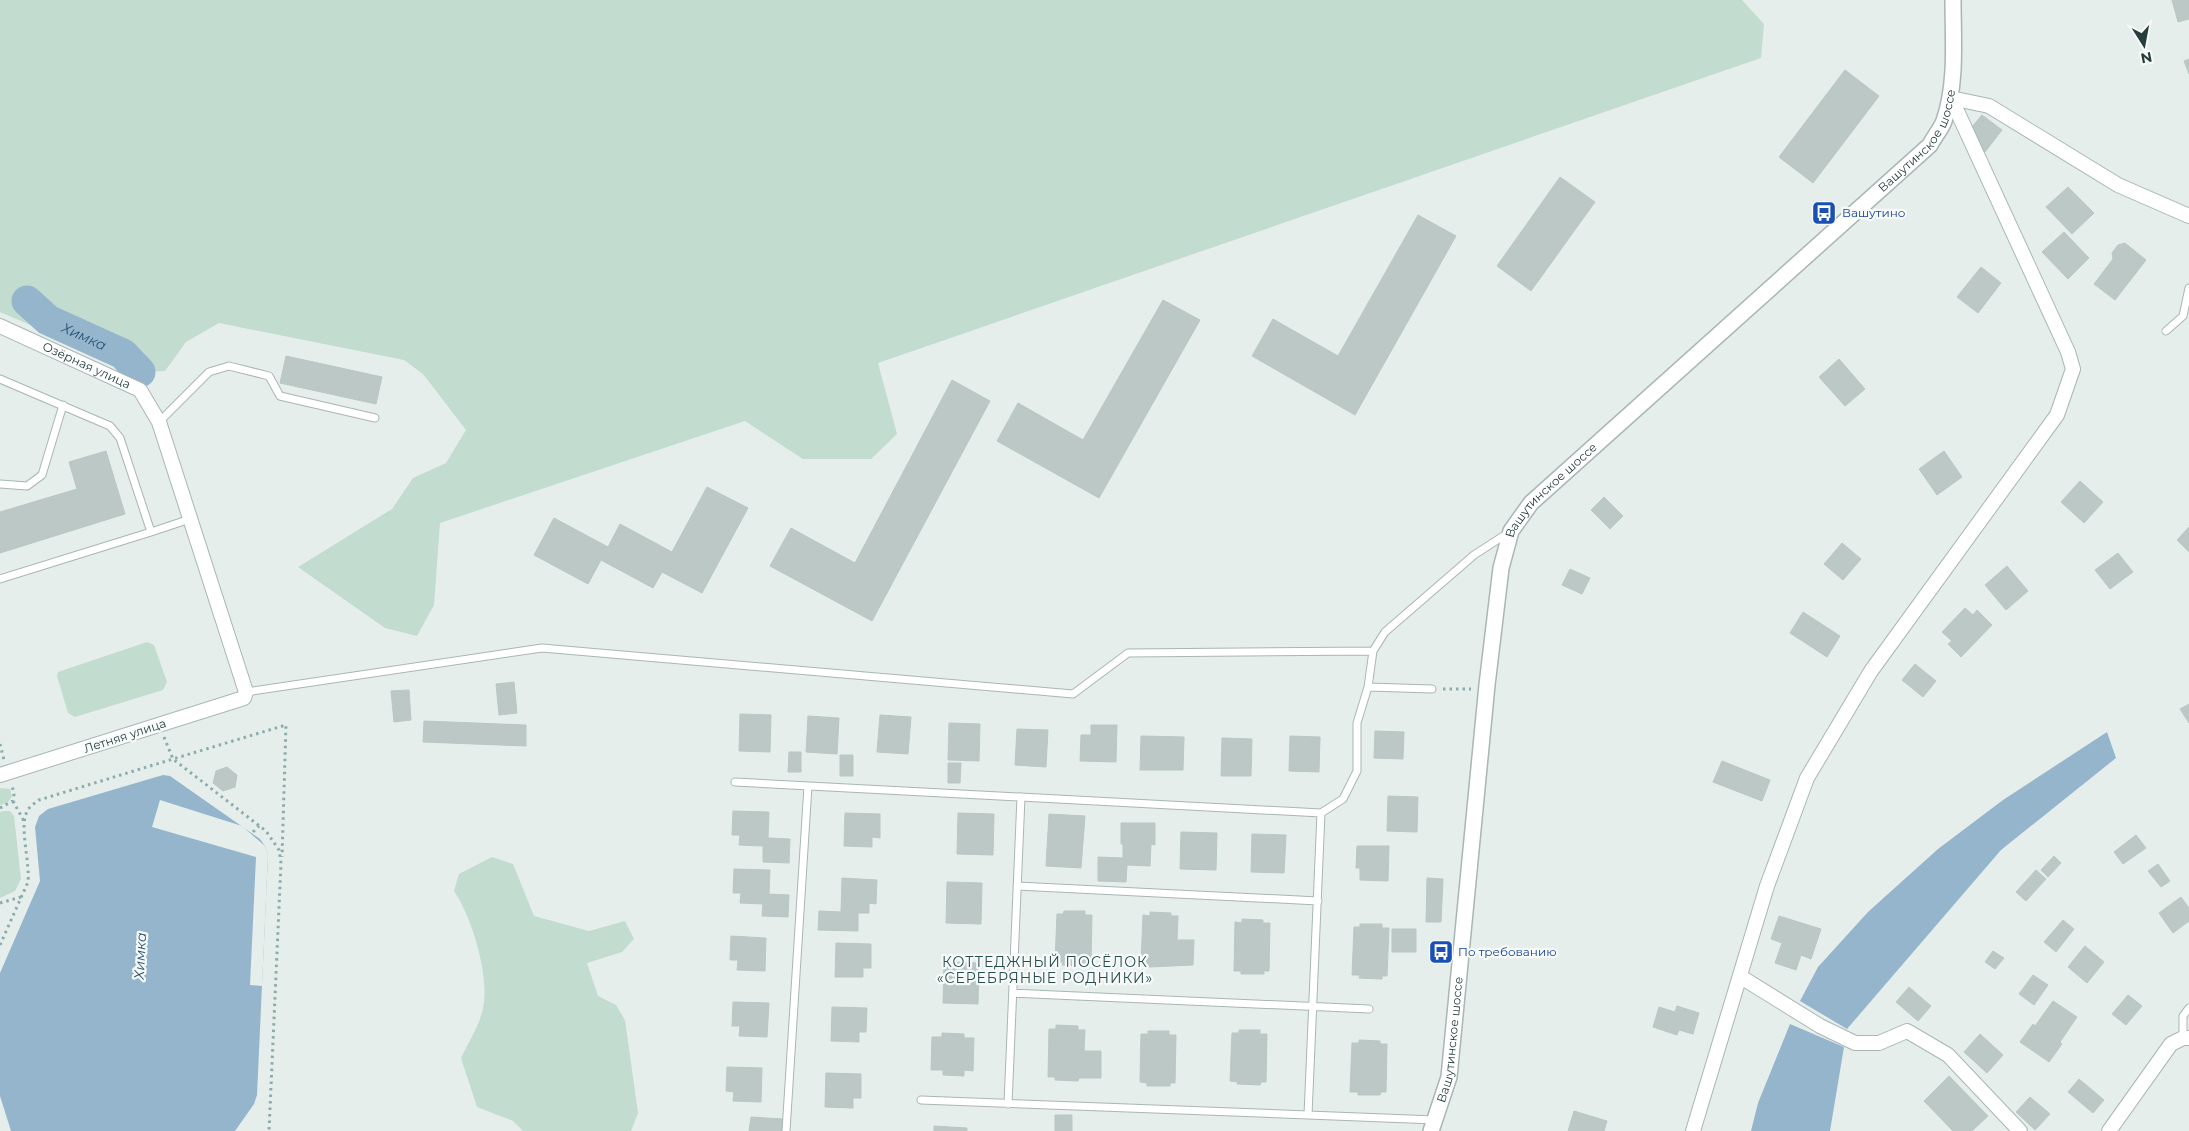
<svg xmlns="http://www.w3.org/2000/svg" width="2189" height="1131" font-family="Montserrat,sans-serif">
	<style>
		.green { fill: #c2dcd0 }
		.water { fill: #95b5cc }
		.pier { fill: #e6eeec }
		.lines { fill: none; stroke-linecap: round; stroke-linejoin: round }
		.river { stroke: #95b5cc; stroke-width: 31 }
		.building { fill: #bcc8c6; stroke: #b9c7c5 }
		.service-casing { stroke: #a9b6b4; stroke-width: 9 }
		.minor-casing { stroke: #a9b6b4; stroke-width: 16 }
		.tertiary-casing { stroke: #a9b6b4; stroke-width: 18 }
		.path { stroke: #8aadac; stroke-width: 3; stroke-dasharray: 2.5 4; stroke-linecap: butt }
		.service { stroke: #fff; stroke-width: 7 }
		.minor { stroke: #fff; stroke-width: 14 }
		.tertiary { stroke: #fff; stroke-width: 15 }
		.labels { text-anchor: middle; stroke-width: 4.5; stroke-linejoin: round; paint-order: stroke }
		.street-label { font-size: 12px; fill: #273e3e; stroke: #f7faf9 }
		.transit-label { font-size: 12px; fill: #164399; stroke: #f7faf9; text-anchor: start }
		.water-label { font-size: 14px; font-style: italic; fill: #275374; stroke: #f7faf9 }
		.neighbourhood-label { font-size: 14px; letter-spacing: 1px; fill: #254e4e; stroke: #f7faf9 }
	</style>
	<rect width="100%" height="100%" fill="#e6eeec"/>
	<path class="green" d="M0,0H1742L1764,24L1761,58L878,363L897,434L871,459H803L745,421L440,523L434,605L417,636L385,628L298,567L392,509L413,478L446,463L466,430L423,374L404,360L219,323L186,342L165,371L140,372L123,354L79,346L0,312Z
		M147,642L154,645L167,682L163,690L75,717L68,713L57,676L58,672Z
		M0,788L10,789L12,797L7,803L0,805Z
		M4,811H10L14,816L21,879L15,891L0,898V812Z
		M492,857L513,864L534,916L589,931L625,921L634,939L622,952L587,963L598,996L616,1005L625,1020L638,1113L631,1131H523L513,1121L477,1107L461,1058C468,1043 480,1025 483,1008C490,977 472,917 454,891L459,874Z"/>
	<path class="water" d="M2107,732L2116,758L2001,850L1847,1029L1800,1001L1818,967L1868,912L1938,849L2003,800Z
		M163,775L170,776L260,839L265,846L268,855L257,1095L254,1104L235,1131H11L0,1096V973L40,881L35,827L39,816L48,809Z
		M1790,1024L1844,1047L1830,1131H1751L1758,1103Z"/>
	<path class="pier" d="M160,800L242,826L265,846L268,855L262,986L250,985L256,857L152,827Z"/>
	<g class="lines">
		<path class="river" id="s1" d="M27,301L48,320L123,354L140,372"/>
	</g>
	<path class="building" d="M2172,0H2189V19L2178,22Z
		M2189,59V74L2184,61Z
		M1845,70L1879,96L1813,183L1779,157Z
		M1982,115L2002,130L1985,152L1971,128Z
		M1560,177L1595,202L1531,291L1497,266Z
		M2068,187L2094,213L2072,234L2046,207Z
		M1418,215L1456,236L1355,415L1252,356L1273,319L1338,356Z
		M2064,232L2089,258L2068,279L2042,252Z
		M2125,243L2146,260L2115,300L2094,284L2113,259L2112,253L2118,245Z
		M1981,267L2001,283L1978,313L1957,297Z
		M1163,300L1200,320L1099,498L997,441L1018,403L1083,440Z
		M286,356L382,377L376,404L280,383Z
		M1839,359L1865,389L1845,406L1819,377Z
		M952,380L990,401L872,621L770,566L791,528L855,563Z
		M106,451L125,514L0,553V512L77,489L69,462Z
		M1944,451L1962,477L1937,495L1919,469Z
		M2080,481L2103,502L2084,523L2061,502Z
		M707,487L748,508L702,593L662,572L653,588L601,560L588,584L534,555L554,518L608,547L620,524L672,552Z
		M1604,497L1623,516L1610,529L1591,510Z
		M2189,527V552L2177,540Z
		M1842,543L1861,559L1843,580L1824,564Z
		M2118,553L2133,572L2110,589L2095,570Z
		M2007,566L2028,591L2006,610L1985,585Z
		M1570,569L1590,578L1582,594L1562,585Z
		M1965,608L1973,615L1977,610L1992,625L1961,657L1948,644L1952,641L1942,632Z
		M1803,612L1840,636L1827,657L1790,633Z
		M1915,664L1936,681L1923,697L1902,680Z
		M514,682L517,713L499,715L496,684Z
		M409,690L411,720L394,722L391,691Z
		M2189,704V723L2180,709Z
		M740,714L771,715L770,752L739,751Z
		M880,715L911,717L908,754L877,752Z
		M808,716L839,718L837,754L806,752Z
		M424,721L526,725V746L423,742Z
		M949,723L980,724L979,761L948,760Z
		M1091,725H1117L1116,762L1080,761L1081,735H1091Z
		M1017,729L1048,730L1046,767L1015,765Z
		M1375,731L1404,732L1403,759L1374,758Z
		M1141,736L1184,737L1183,770H1140Z
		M1290,736L1320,737L1319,772L1289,771Z
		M1222,738L1252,739L1251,776H1221Z
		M789,752H801V772H788Z
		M840,755H853V776H840Z
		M1722,761L1770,780L1762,801L1713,782Z
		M948,763H961L960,783H948Z
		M227,767L237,775L235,787L223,791L213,783L216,771Z
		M1388,796L1418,797L1417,832L1387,831Z
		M733,811L769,812L768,838L790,839L789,863L763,862V846L739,845L740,835H732Z
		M845,813L880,814V838L872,837V847L844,846Z
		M958,813L994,814L993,855L957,854Z
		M1049,814L1085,816L1081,868L1046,866Z
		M1121,823H1155V845L1151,844L1150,866L1127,865L1126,882L1098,881V857L1123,858V844H1121Z
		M1181,832L1217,833L1216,870L1180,869Z
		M1252,834L1286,835L1284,873L1251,872Z
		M2136,835L2146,848L2123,864L2114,852Z
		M1357,846H1389L1388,881L1360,880V868H1356Z
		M2054,856L2061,863L2048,877L2041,870Z
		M2158,864L2170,881L2161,887L2148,871Z
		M734,869L770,870L769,894L789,895L788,917L762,916L763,904L740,903L741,893H733Z
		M2036,870L2046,879L2026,901L2016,892Z
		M842,878L877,880L876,904L869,903V913H858V931L818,930L819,911L841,912Z
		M1427,878L1443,879L1441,922H1426Z
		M947,882L982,883L981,924L946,923Z
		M2181,897L2189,908V921L2173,933L2159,913Z
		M1064,911H1085V915H1092L1091,963H1085V966L1062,965L1063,962H1055L1057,914H1063Z
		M1150,912L1171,913V916H1178L1177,940H1194L1193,965L1149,967V964H1141L1143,915L1150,916Z
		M1779,916L1821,929L1811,959L1801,955L1796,970L1775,963L1782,943L1771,939Z
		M1242,919L1263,920V923H1270L1269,971H1264V974H1241V971H1234L1235,922L1242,923Z
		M2063,920L2074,929L2056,952L2044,942Z
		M1360,924H1382V928H1389L1387,976H1382V979L1359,978L1360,975H1352L1354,927H1360Z
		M1392,929H1416V952H1392Z
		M731,936L766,938L765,971L737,970L738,960H730Z
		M836,943L871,944V968H863V977H835Z
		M2085,946L2104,962L2087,983L2068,967Z
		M1993,951L2004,958L1995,969L1985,962Z
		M944,962L979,963L978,1004L943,1003Z
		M2033,975L2048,985L2034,1005L2019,994Z
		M1909,987L1931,1006L1918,1021L1896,1002Z
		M2128,995L2142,1006L2126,1025L2112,1014Z
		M2053,1001L2077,1017L2060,1042L2062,1044L2049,1062L2020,1042L2033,1024L2035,1026Z
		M733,1002L769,1003L767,1037L739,1036L740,1026H732Z
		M1677,1006L1699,1013L1693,1034L1679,1030L1677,1035L1653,1027L1659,1007L1675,1012Z
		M832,1007L867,1008L866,1032H859V1042L831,1041Z
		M1056,1025L1078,1026V1030H1085L1084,1051H1101V1078H1079L1078,1081L1055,1080V1077H1048L1049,1029H1056Z
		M1239,1030H1260V1034H1267L1266,1082H1261L1260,1085L1237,1084L1238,1082L1230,1081L1232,1033H1239Z
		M1148,1031H1169V1035H1176L1175,1083H1170V1086H1147V1083L1140,1082L1141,1034H1148Z
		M942,1033L964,1034V1038H974L973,1071L964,1070V1076L943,1075V1070H931L932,1037H942Z
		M1980,1034L2003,1055L1987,1073L1964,1052Z
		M1359,1040L1380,1041V1044H1387L1386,1092H1381L1380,1095H1358V1092H1350L1352,1043H1359Z
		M727,1067L762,1068L761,1102L733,1101L734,1092L726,1091Z
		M826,1073L861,1074V1098H853V1108L825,1107Z
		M1949,1076L1988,1116L1972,1131H1953L1924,1101Z
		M2079,1079L2104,1100L2093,1113L2068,1092Z
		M2030,1097L2050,1114L2035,1130L2016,1112Z
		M1574,1111L1607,1121L1604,1131H1568Z
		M1055,1115H1072V1131H1055Z
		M751,1117L783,1119L782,1131H749Z
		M934,1126L967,1128V1131H934Z"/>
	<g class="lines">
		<defs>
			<path id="service" d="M2166,331L2183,316L2189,288
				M0,379L110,426L120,438L151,532L190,519
				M159,422L209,372L229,366L269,376L280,396L375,418
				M0,484L27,486L42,475L63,405
				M0,579L151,532
				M1368,687L1432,689
				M246,692L542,648L1073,694L1128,653L1373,651
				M735,782L1321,813
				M1017,886L1318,901
				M1013,993L1369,1009
				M2183,1038V1016L2189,1008
				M921,1100L1308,1115L1321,813L1343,799L1357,771V723L1368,687L1373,651L1385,632L1474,555L1508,533
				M1008,1104L1021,797
				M1308,1115L1435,1120
				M786,1131L808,786"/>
			<g id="minor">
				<path id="s2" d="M0,326L140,390L159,422L246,692L244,698L0,775"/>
				<path d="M1741,977L1820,1026L1855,1043H1879L1907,1031L1948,1055L2020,1131"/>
				<path d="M1693,1131L1767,886L1807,778L1871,671L2057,415L2073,369L2068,352L1951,98L1989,106L2118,185L2189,216"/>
				<path d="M2109,1131L2171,1044L2183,1038H2189"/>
			</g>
			<g id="tertiary">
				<path id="s3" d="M1431,1131L1449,1077L1487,685L1501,568L1511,531L1531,503L1930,145C1934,137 1941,129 1944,121C1957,83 1953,40 1953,0"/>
			</g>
		</defs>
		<use href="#service" class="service-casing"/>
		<use href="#minor" class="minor-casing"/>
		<use href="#tertiary" class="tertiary-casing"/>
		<path class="path" d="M1443,689H1471
			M164,737L173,759L286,725L282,857
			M0,744L4,760
			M13,801L25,823
			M0,808L13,801L14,794L12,785
			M253,832L259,826
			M0,903L21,897
			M0,945L28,882C30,863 20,829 26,814C28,807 34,804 39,800L173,759L266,831L279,850L281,863L269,1131"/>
		<use href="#service" class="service"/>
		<use href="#minor" class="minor"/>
		<use href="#tertiary" class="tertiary"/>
	</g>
	<defs>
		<symbol id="bus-square" viewBox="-11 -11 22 22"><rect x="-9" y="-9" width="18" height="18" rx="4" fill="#1a4fb4" stroke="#f7faf9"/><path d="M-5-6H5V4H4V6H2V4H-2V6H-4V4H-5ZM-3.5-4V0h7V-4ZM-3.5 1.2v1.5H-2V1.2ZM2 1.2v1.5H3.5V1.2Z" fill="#fff"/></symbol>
	</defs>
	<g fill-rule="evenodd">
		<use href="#bus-square" x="1810" y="199" width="28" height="28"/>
		<use href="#bus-square" x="1427" y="938" width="28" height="28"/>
	</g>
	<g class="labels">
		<g class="street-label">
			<text dy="4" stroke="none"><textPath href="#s3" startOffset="1174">Вашутинское шоссе</textPath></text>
			<text dy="4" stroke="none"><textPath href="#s2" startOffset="95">Озёрная улица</textPath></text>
			<text dy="4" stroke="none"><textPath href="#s3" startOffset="664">Вашутинское шоссе</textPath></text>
			<text transform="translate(125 736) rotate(-18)" y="4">Летняя улица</text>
			<text dy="4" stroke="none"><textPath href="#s3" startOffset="94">Вашутинское шоссе</textPath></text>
		</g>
		<g class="transit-label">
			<text x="1842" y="217">Вашутино</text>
			<text x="1458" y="956">По требованию</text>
		</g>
		<g class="water-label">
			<text dy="5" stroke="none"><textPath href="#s1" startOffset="68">Химка</textPath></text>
			<text transform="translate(140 956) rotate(-87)" y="5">Химка</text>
		</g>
		<g class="neighbourhood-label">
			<text x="1045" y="967">КОТТЕДЖНЫЙ ПОСЁЛОК<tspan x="1045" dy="16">«СЕРЕБРЯНЫЕ РОДНИКИ»</tspan></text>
		</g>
	</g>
	<g transform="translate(2144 45) rotate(169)" stroke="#f7faf9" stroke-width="4" paint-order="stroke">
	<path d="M0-4L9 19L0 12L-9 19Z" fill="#273e3e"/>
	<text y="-8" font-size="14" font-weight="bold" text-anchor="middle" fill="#273e3e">N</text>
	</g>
</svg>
